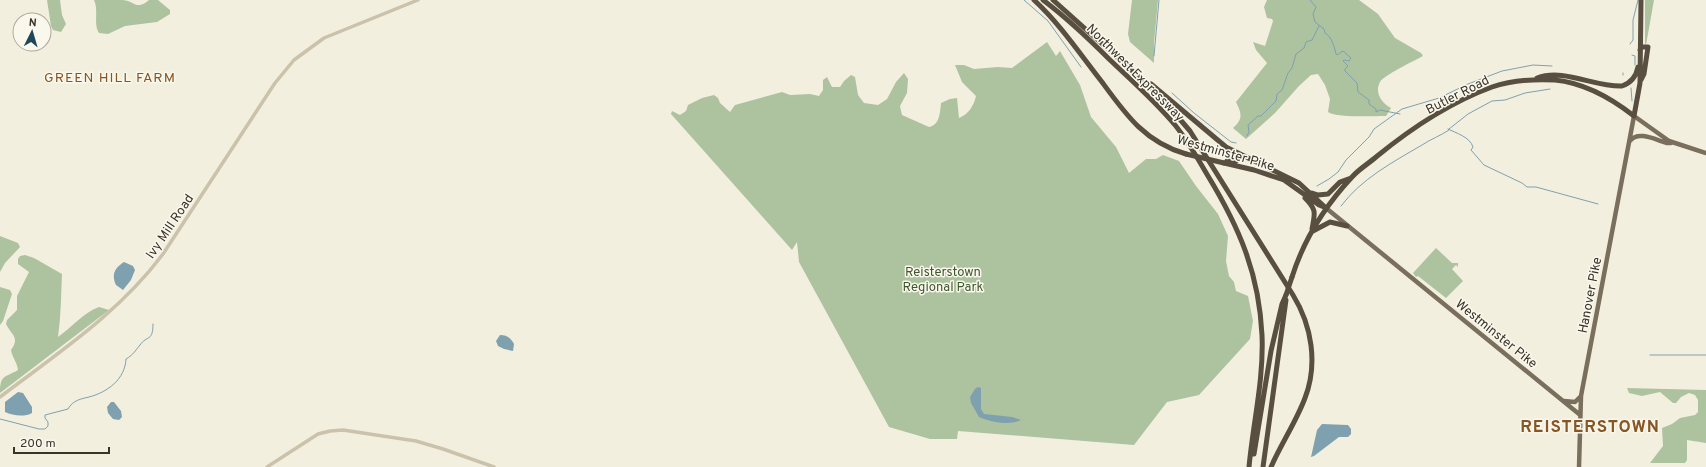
<svg xmlns="http://www.w3.org/2000/svg" width="1706" height="467" font-family="Overpass,sans-serif">
	<style>
		.green { fill: #adc29f }
		.water { fill: #7fa0af }
		.lines { fill: none; stroke-linecap: round; stroke-linejoin: round }
		.stream { stroke: #7fa0af; stroke-width: 1 }
		.minor { stroke: #cbc2ab; stroke-width: 3.5 }
		.major { stroke: #7a6e5c; stroke-width: 4.5 }
		.highway { stroke: #594f41; stroke-width: 5 }
		.highway-bridge { stroke: #594f41; stroke-width: 5 }
		.labels { text-anchor: middle; stroke-width: 3; stroke-linejoin: round; paint-order: stroke }
		.street-label { font-size: 13px; fill: #39332a; stroke: #faf7ec }
		.park-label { font-size: 13px; fill: #3d572e; stroke: #faf7ec }
		.neighbourhood-label { font-size: 14px; letter-spacing: 1px; fill: #865624; stroke: #faf7ec }
		.district-label { font-size: 17px; font-weight: bold; letter-spacing: 1px; fill: #865624; stroke: #faf7ec }
	</style>
	<rect width="100%" height="100%" fill="#f3efdf"/>
	<path class="green" d="M47,0H60L62,15L66,24L61,32L53,30L51,26Z
		M94,0C104,0 114,0 123,0C135,1 136,11 149,0H158L170,10V14L157,22L125,26L108,34L99,33C93,24 99,11 94,0Z
		M1132,0H1158L1154,43V63L1130,42L1128,34Z
		M1267,0H1359L1378,14L1395,38L1421,53L1423,56C1414,61 1384,75 1380,82C1374,93 1382,103 1391,108L1386,116C1375,116 1336,118 1328,112L1330,99L1325,85L1318,74L1311,75L1299,86L1275,113L1246,139L1233,128C1243,119 1242,114 1236,102L1267,63L1256,50L1253,42L1265,46L1273,21L1272,19L1267,18L1264,7Z
		M1645,0H1654L1646,45L1645,43Z
		M1047,42L1056,56L1060,51L1080,85L1091,117L1116,147L1129,173L1146,159H1156L1163,155L1179,161L1196,186L1218,214L1228,236L1226,261L1229,276L1234,282L1236,291L1248,296L1253,321L1250,339L1199,395L1167,402L1134,445L958,431L957,439H930L889,427L799,262L797,242L792,250L671,114L672,111L680,115L686,111L688,105L702,98L714,95L718,98L720,103L730,112L735,105L782,92L790,95L810,94L819,96L823,90V80L827,77L832,87H840L844,81L851,75L855,77L858,95L864,103L878,105L887,99L896,82L904,73L908,79L907,93L900,106L902,115L929,127C940,125 940,112 941,103L950,99L957,98L959,118C969,114 974,105 976,96L962,82L955,65H964L974,69L998,67L1012,68Z
		M0,236L18,243L20,247L5,263L0,272Z
		M1436,248L1452,263H1458V267L1456,265L1452,269L1463,281L1446,298L1418,276L1416,277L1413,273Z
		M25,255L34,258L62,274C61,295 61,316 58,337C72,327 83,313 99,307L109,310L0,393C0,375 4,378 18,370C17,362 12,357 11,350C20,337 12,336 6,324L7,320L17,310V296L29,272L18,264V259L20,256Z
		M0,287L10,290L12,294L3,321L0,325Z
		M1627,388L1706,390V443L1687,440V460L1685,463H1650L1663,446L1662,428L1672,424L1680,418L1695,415L1698,412V400L1695,395L1689,393L1681,397L1676,403H1673L1660,392L1642,396L1629,393Z"/>
	<path class="water" d="M124,262L133,266L135,270L131,280L123,290L116,285C111,274 115,268 124,262Z
		M500,335C507,335 511,338 514,344L513,351L504,349L498,346L496,341Z
		M978,387L981,388V409L984,414L1012,417L1021,420C1010,426 990,422 979,417L971,403L970,397L975,389Z
		M18,392L23,393L32,407V413C25,417 13,416 5,412V402Z
		M111,402H114L121,411L122,417L119,420L113,419L108,413L107,407Z
		M1322,424L1348,425L1351,429V434L1348,437H1339L1314,456L1311,457L1317,430Z"/>
	<g class="lines">
		<path class="stream" d="M1024,0L1048,21L1081,67
			M1310,0L1316,7L1313,14L1315,22L1324,29L1325,33C1332,37 1334,46 1336,54L1337,55L1343,51L1351,58L1349,61L1344,60L1343,61L1348,66L1345,69V71L1357,83L1358,92L1369,100V104L1376,109V112L1380,110L1400,114
			M1630,44L1633,40V20L1638,0
			M1632,55L1635,56V65
			M1154,56L1159,0
			M1623,73V75
			M1631,88L1632,101
			M1172,93L1194,113L1231,142L1236,143
			M1448,129C1456,133 1470,137 1473,147L1471,150L1484,165L1522,183L1527,187H1536L1598,204
			M1449,129L1468,114L1492,101L1505,100L1525,93L1550,89
			M1247,136L1249,132L1248,125L1258,116H1261L1276,101L1277,94L1282,90L1288,73L1292,68L1296,54L1304,48L1306,42L1312,40L1319,26
			M1317,186L1329,179L1338,172L1346,160L1369,137L1374,129L1402,109L1439,98L1468,84L1502,71L1533,65L1552,66
			M1341,206C1361,179 1393,162 1422,145C1431,139 1440,136 1449,130
			M1650,355H1706
			M0,419L39,429H45L48,426V422L45,418V415L68,409C73,400 81,399 89,397C108,392 125,379 126,359C133,355 135,351 140,345C147,335 153,342 153,324"/>
		<path class="minor" d="M0,397C58,353 119,313 163,254L275,83L294,60L324,38L418,0
			M267,467L318,434L330,431L343,430L416,441L443,449L494,467"/>
		<path class="major" d="M1630,141C1638,130 1656,140 1667,143H1671
			M1326,208L1579,414
			M1564,401L1575,402L1581,396
			M1579,467L1581,396L1634,116L1669,141L1706,153"/>
		<path class="highway" d="M1034,0C1060,24 1080,54 1102,82C1126,115 1145,142 1186,154
			M1043,0C1067,18 1088,38 1109,59C1131,80 1155,101 1175,125C1188,141 1198,159 1208,176C1239,227 1259,273 1262,335C1264,379 1253,423 1249,467
			M1053,0L1100,42
			M1098,40L1159,95L1190,131L1293,295C1312,326 1318,364 1305,398C1296,422 1281,444 1271,467
			M1640,50L1641,47H1648L1644,74L1641,80
			M1537,78C1564,68 1594,87 1622,86C1631,83 1636,77 1638,67
			M1151,84L1226,147L1299,183L1326,208
			M1227,161H1236L1242,156
			M1224,163L1254,170L1284,180L1319,205L1324,207
			M1312,193L1318,195L1328,194L1340,182L1351,178
			M1305,198C1317,210 1315,213 1312,229
			M1313,231L1330,222L1347,226
			M1292,277C1304,239 1325,206 1352,177C1359,169 1368,164 1376,157C1409,130 1451,102 1492,87C1512,80 1534,79 1555,80C1585,83 1611,98 1634,116L1640,83L1641,0
			M1254,454L1271,351L1282,304L1286,295
			M1263,467L1286,300"/>
		<path class="highway-bridge" d="M1186,154L1224,163
			M1286,295L1292,277"/>
	</g>
	<g class="labels">
		<g class="street-label">
			<text transform="translate(1136 72) rotate(45)" y="5">Northwest Expressway</text>
			<text transform="translate(1457 94) rotate(-27)" y="5">Butler Road</text>
			<text transform="translate(1226 152) rotate(16)" y="5">Westminster Pike</text>
			<text transform="translate(169 226) rotate(-56)" y="5">Ivy Mill Road</text>
			<text transform="translate(1589 295) rotate(-79)" y="5">Hanover Pike</text>
			<text transform="translate(1497 333) rotate(39)" y="5">Westminster Pike</text>
		</g>
		<g class="park-label">
			<text x="943" y="276">Reisterstown<tspan x="943" dy="15">Regional Park</tspan></text>
		</g>
		<g class="neighbourhood-label">
			<text x="110" y="82">GREEN HILL FARM</text>
		</g>
		<g class="district-label">
			<text x="1590" y="432">REISTERSTOWN</text>
		</g>
	</g>
	<g transform="translate(32 32) rotate(5)"><circle r="19" fill="#faf7ec" stroke="#ada99e"/>
	<path d="M0-3L7 15L0 10L-7 15Z" fill="#20465a"/>
	<text y="-6" font-size="11" font-weight="bold" text-anchor="middle" fill="#39332a">N</text>
	</g>
	<path d="M14 447v6h95v-6" fill="none" stroke="#39332a" stroke-width="2"/>
	<text x="20" y="447" font-size="12" fill="#39332a" stroke="#faf7ec" stroke-width="3" paint-order="stroke">200 m</text>
</svg>
